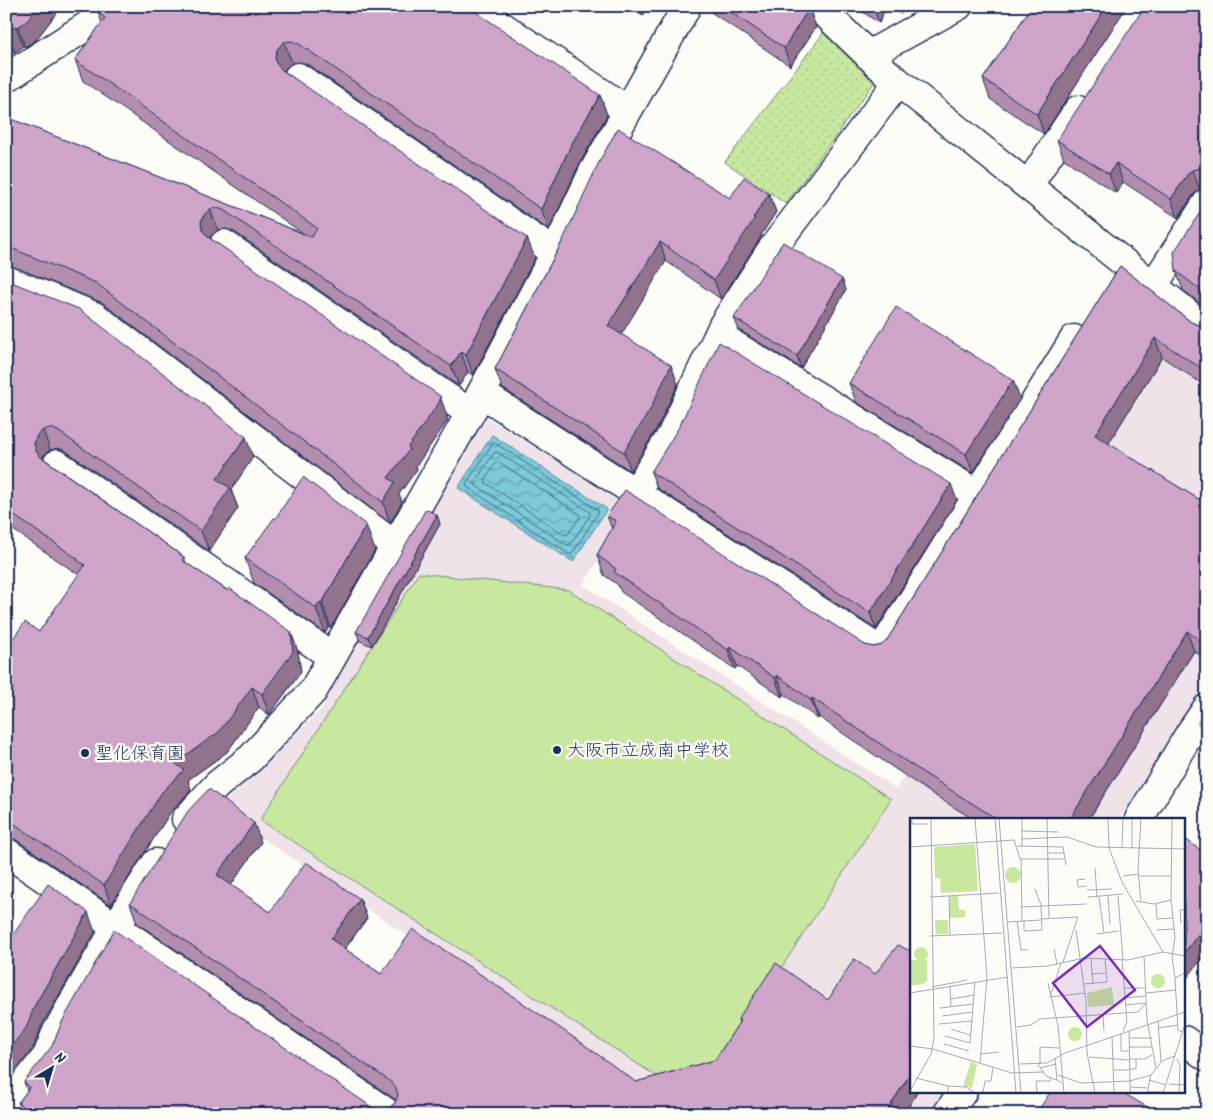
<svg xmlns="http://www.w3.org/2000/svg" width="1213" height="1120" font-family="Kalam,'Klee One',sans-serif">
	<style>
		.built { fill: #efe2e9 }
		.grass { fill: url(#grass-dots); stroke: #728b7e }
		.pitch { fill: #c8e79f; stroke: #728b7e }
		.water { fill: url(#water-waves); stroke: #558ba7 }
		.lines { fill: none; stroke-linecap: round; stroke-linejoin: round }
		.shore { stroke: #416d8f; stroke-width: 1 }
		.minor-casing { stroke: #1b2f5e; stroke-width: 31 }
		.minor { stroke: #fdfcf7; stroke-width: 28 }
		.wall { fill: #b28dad; stroke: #1b2f5e }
		.shaded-wall { fill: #91738d; stroke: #1b2f5e }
		.building { fill: #cfa4c9; stroke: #1b2f5e }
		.poi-dot { fill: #1b2f5e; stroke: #fdfcf7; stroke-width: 2 }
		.labels { text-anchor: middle; stroke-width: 5; stroke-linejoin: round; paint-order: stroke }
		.poi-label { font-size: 18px; fill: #1b2f5e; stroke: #fdfcf7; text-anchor: start }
		.inset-road { fill: none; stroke: #a3aaba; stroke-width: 1 }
		.view { fill: #7b2cbf; fill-opacity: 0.15; stroke: #7b2cbf; stroke-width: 2.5 }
		.inset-edge { fill: none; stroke: #1b2f5e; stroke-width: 2.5 }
	</style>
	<defs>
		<pattern id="grass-dots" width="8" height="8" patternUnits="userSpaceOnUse" patternTransform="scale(1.25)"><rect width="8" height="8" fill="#c8e79f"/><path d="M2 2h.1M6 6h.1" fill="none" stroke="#abc68b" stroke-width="1.8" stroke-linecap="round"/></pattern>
		<pattern id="water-waves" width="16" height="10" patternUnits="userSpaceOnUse" patternTransform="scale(1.25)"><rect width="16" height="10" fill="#7bc9d8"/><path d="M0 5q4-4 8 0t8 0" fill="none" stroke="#64a4b2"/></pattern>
	</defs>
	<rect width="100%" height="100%" fill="#fdfcf7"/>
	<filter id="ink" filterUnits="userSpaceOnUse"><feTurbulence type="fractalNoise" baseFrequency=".02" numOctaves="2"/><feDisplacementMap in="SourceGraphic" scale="10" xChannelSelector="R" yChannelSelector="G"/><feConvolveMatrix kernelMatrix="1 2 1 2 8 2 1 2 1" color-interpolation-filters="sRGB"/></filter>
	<g filter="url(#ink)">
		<path class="built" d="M1179,328L1207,350V681L1119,819H912V1091H945L931,1114H674L217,808L321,710L481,414L632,505L583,585L896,789Z"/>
		<path class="grass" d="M825,31L876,80L786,204L725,162Z"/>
		<path class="pitch" d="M419,573L569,590L891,799L695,1101L260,820Z"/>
		<path class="water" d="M492,435L607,509L573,562L458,488Z"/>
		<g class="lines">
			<path class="shore" d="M495,443L598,510V513L572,554H569L467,487L466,484L492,444Z
				M497,452L590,512V515L570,545H567L475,485V482L494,453Z
				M499,462L579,514L580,517L568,534L565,535L486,483L485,480L496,463Z"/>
			<defs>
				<path id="minor" d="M472,6L627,110
					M815,6L831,19L887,73L1207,329
					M868,55L958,6
					M298,77L555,253
					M6,78L118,6
					M1028,186L1078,110
					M224,244L470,413
					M6,280L94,316L394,545
					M1153,286L1207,203
					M719,336L977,494
					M481,393L881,651L1074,339
					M57,464L331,656
					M635,493L671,436L723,325L769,253L898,82
					M186,819L217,785L251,758L313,691L476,403L555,253L593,172L687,6
					M1139,819L1190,733L1207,708
					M6,852L389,1114
					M1184,1040L1207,1057
					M6,1108L47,1056L56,1033L76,997L131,902L156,863
					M947,1114L963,1091"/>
			</defs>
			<use href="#minor" class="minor-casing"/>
			<use href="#minor" class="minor"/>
		</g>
		<path class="wall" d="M6,6H62L35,41L25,47L23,46L15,53L6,47Z
			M69,6H89L78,13Z
			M108,6L600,95L607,115L579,165L549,230L307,64L300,62L292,63L285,69L284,71L535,258L473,375L468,372L459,386L233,231L226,229L218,230L211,236L210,238L447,416V421L416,466L417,469L399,494L402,502L390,523L103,303L12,266L6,265V117L304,234L83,81L75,60L102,23L98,12Z
			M626,6H648L643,16Z
			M702,6H807L809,8L816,27L790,66Z
			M854,6H886L879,23Z
			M891,6H907L901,14Z
			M1032,6H1127L1044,134L990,99L983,79Z
			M1207,6V188L1200,189L1194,194L1178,218L1123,182L1116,193L1064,159L1057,140Z
			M769,194L776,212L761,235V237L721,299L666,261L621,334L678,384L657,428L631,471L502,388L495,369L562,242L730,198Z
			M1207,202V309L1183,290L1176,271Z
			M1120,266L1191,322L1198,325L1207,323V387L1162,357L1108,444L1200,500L1207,498V659L1194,651L1089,819H973L929,792L819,717L818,719L784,694L782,697L737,666L735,669L621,592L618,585L604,575L597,555L612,529L607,516L865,645L874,647L882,645L887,640Z
			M842,279L846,290L801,368L739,330L734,318Z
			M6,280L253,457L231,490L238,508L209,551L66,451L58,448L50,450L44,455L43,458L184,557L186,563L291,632L298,652L301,672L269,715L259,707L227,752L188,780L191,790L170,813L111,905L15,839L6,837V648L39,632L79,575L6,525Z
			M849,383L1020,399L973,473L856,402Z
			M651,472L957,500L876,629L657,488Z
			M437,515L440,524L372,646L360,641L356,632Z
			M275,519L375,550L331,628L329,627L325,633L254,583L245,558Z
			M1207,711V743L1205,742L1198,722Z
			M261,842L231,885L270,912L360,899L367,918L345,949L381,974L636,1082L715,1060L739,1023L738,1019L912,1091H918L904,1114H22L18,1103L27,1091L24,1082L373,1108L380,1110L388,1109L395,1103L396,1100L137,923L130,903Z"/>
		<path class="shaded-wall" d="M39,6H62L35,41L25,47L18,27Z
			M76,6H89L78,13Z
			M639,6H648L643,16Z
			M873,6H886L879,23Z
			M898,6H907L901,14Z
			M1107,6H1127L1044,134L1037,114Z
			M809,8L816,27L790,66L784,48Z
			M16,26L23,46L15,53L8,33Z
			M284,42L292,63L285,69L282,76L276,63L275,56L278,48Z
			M600,95L607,115L579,165L549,230L541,209L571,145Z
			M1116,163L1123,182L1116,193L1109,174Z
			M1192,170L1200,189L1194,194L1178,218L1171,199L1187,175Z
			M769,194L776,212L761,235V237L721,299L714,280L753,218Z
			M210,209L218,230L211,236L209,242L202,230L201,222L204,215Z
			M527,238L535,258L473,375L466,355Z
			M660,242L666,261L615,345L608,326Z
			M842,279L846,290L801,368L797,356Z
			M1155,338L1162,357L1102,454L1095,435Z
			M461,352L468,372L459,386L451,366Z
			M671,365L678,384L657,428L631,471L624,452Z
			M1013,380L1020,399L973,473L966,454Z
			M440,396L447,416V421L416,466L417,469L399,494L402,502L390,523L383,502L388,478Z
			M43,430L50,450L44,455L41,463L36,451L34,443L37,435Z
			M246,437L253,457L231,490L238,508L209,551L201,531L217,479Z
			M951,484L957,500L876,629L870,613Z
			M437,515L440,524L372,646L368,637Z
			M366,525L375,550L331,628L322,603Z
			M320,602L329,627L325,633L316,608Z
			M1187,631L1194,651L1089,819H1070Z
			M291,632L298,652L301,672L269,715L262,694Z
			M730,647L737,666L735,669L728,650Z
			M777,675L784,694L782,697L775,678Z
			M252,687L259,707L227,752L188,780L191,790L170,813L111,905L104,885L175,763Z
			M812,698L819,717L818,719L811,700Z
			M254,823L261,842L224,895L217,875Z
			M360,899L367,918L338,958L331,939Z
			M88,912L95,932L42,1025L33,1048L6,1082V1053L35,1005Z
			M1207,923V952L1184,982V953Z
			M912,1071V1091H918L904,1114H885Z"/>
		<path class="building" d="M6,6H39L28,20L18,27L16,26L8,33L6,32Z
			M108,6H467L600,95L571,145L541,209L299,44L292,41L284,42L278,48L275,56L276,63L282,70L527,238L466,355L461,352L451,366L225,211L218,208L210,209L204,215L201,222L202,230L208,237L440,396V401L408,447L410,449L388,478L395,482L383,502L96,283L6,246V117L312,237L317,228L75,60L105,18L98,12Z
			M722,6H807L809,8L784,48Z
			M1032,6H1107L1037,114L983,79Z
			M1145,6H1207V170L1201,168L1192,170L1187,175L1171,199L1116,163L1109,174L1057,140Z
			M618,128L730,198L744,177L769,194L753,218H755L714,280L660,242L608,326L671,365L650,410L624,452L495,369L562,242L600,160Z
			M1207,202V295L1176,271L1174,252Z
			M783,242L842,279L797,356L734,318Z
			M1120,266L1191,322L1198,325L1207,323V372L1155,338L1095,435L1200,500L1203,495L1207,498V645L1187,631L1070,819H997L922,772L812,698L811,700L777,675L775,678L730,647L728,650L614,572L616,569L597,555L616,521L607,516L625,490L865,645L874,647L882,645L887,640Z
			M6,280L79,309L246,437L217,479L230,488L201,531L58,431L50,428L43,430L37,435L34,443L36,451L41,457L184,557L182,560L228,591L229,588L291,632L293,652L262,694L252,687L219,732L175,763L184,770L162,792L104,885L6,818V648L25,622L39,632L85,565L77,560L78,559L6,510Z
			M896,307L1013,380L966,454L849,383Z
			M719,342L951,484L870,613L651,472L679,427Z
			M303,477L366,525L322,603L320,602L316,608L245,558L274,518L275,519Z
			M426,509L437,515L368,637L356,632Z
			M1207,711V729L1198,722Z
			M209,789L254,823L217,875L270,912L306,862L360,899L331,939L381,974L413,929L579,1041L636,1082L715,1060L740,1021L738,1019L776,963L828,1000L854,959L875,974L898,945L912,952V1071L885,1114H26L28,1110L18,1103L30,1087L24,1082L52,1046L63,1020L114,930L373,1108L380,1110L388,1109L395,1103L398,1095L396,1088L391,1082L130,903L188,811Z
			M1184,838L1207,855V923L1184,953Z
			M48,884L88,912L35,1005L26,1028L6,1053V930L13,935Z
			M1051,1091H1120L1159,1114H1036Z"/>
	</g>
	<g class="poi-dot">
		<circle cx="557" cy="750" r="5"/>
		<circle cx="85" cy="753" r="5"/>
	</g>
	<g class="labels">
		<g class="poi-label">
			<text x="567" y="756">大阪市立成南中学校</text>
			<text x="95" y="759">聖化保育園</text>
		</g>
	</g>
	<g transform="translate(910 818)">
		<rect width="275" height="275" fill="#fdfcf7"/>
		<path d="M65,26L68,73L31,75L30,60H25L24,29ZM95 57a8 8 0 1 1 16 0a8 8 0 1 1-16 0ZM39,78H48L49,92H55V99L40,100ZM61,244L67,246L62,270L53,268Z" fill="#c8e79f"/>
		<path d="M63,28L65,71L34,73L31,30ZM25,102H38V116H26ZM4 136a7 7 0 1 1 14 0a7 7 0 1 1-14 0ZM0,142H17V163L13,166L0,168ZM241 163a7 7 0 1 1 14 0a7 7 0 1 1-14 0ZM202,169L204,187L178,189L177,175ZM158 216a7 7 0 1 1 14 0a7 7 0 1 1-14 0Z" fill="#c8e79f"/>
		<path class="inset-road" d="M2,0V6H18M65,0L77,159L70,245M85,0L106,275M89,0L111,275M137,0L139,100M198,0L199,30L212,64L253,134L275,138M262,0L261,82L265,119L262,139L265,160L275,155M112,13L148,14M112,21L157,19L186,29L275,31M107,28L153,29L156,47M112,28V0M0,29L104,22L110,41H154M212,30L213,0M222,30V0M275,31V11M137,35H154M111,41L112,103M185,50L187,79M213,58L228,56M228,58H261M175,61L167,62L168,69L176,68M177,72L202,71M275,77V48M39,78L40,117M198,78L200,106M208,78L213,142M20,79L89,75M178,79L213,76M189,79L194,115M226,83L244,86L261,82M231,83L228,52L231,0M246,86L247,101L263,100M111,89L176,86M131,101L168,99L153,144M107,103L111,132H118M114,103V113L132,112L131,87L125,71M97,104L131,102M271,105L270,92H275M166,112L176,183L177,235L185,275M247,112L264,111M187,116L209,113M20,118L92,115M144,131L147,146M234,138L237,202L246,250M181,141L183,165M212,142L217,203L213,214M102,150L138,148L174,140L218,142L253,134M181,156L196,155M265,160L268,212L272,214M138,165L148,208L154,275M174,166L197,164L195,141M40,168L41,189M22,169L57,162M214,170H235M0,175L98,159M236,175L266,172M140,179L151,145M140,179L175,175M214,180L236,178M41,181L64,177M215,187L236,185M30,190L63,186M193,197L194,213M32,198L63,194M248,203L251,244M29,206L62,203M107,209L121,207L130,201L228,194L236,185M248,210L268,207M41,211L60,217M219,213L220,263L241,257L252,243L265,238M211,215V233H219M35,218L60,225L65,164M202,218L204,275M219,220H242M34,226L59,233M0,228L23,231M219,229H242M23,231L102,255L134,254M71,236L89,234M179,239L219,242M145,240L147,262L152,265M219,241H235L242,237M267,241L270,247L269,275M127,245L136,258L147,262M130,245V229L149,230M110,246L137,245L155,235L275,194M130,250L146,246M219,251H226V241M203,252H219M148,257L171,265L220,263V275M6,260L38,268V275M239,262L256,267M259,266L275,267M38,268L56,269L65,275M220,269L237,270M0,273L21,236L24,220L21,0M237,274H254M73,275L75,263H81L83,249M127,275L126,263H140V260M237,275L241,257M253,275L275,206"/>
		<path class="view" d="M190,128L225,172L177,209L143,165Z"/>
		<rect width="275" height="275" class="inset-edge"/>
	</g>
	<rect width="1213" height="1120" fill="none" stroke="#fdfcf7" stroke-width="25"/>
	<rect x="12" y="12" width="1188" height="1095" fill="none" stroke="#1b2f5e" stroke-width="2" filter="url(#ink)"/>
	<g transform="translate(52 1068) rotate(38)" stroke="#fdfcf7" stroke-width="4" paint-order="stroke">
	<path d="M0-4L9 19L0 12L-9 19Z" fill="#1b2f5e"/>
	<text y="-8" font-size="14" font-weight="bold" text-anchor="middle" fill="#1b2f5e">N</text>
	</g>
</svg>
